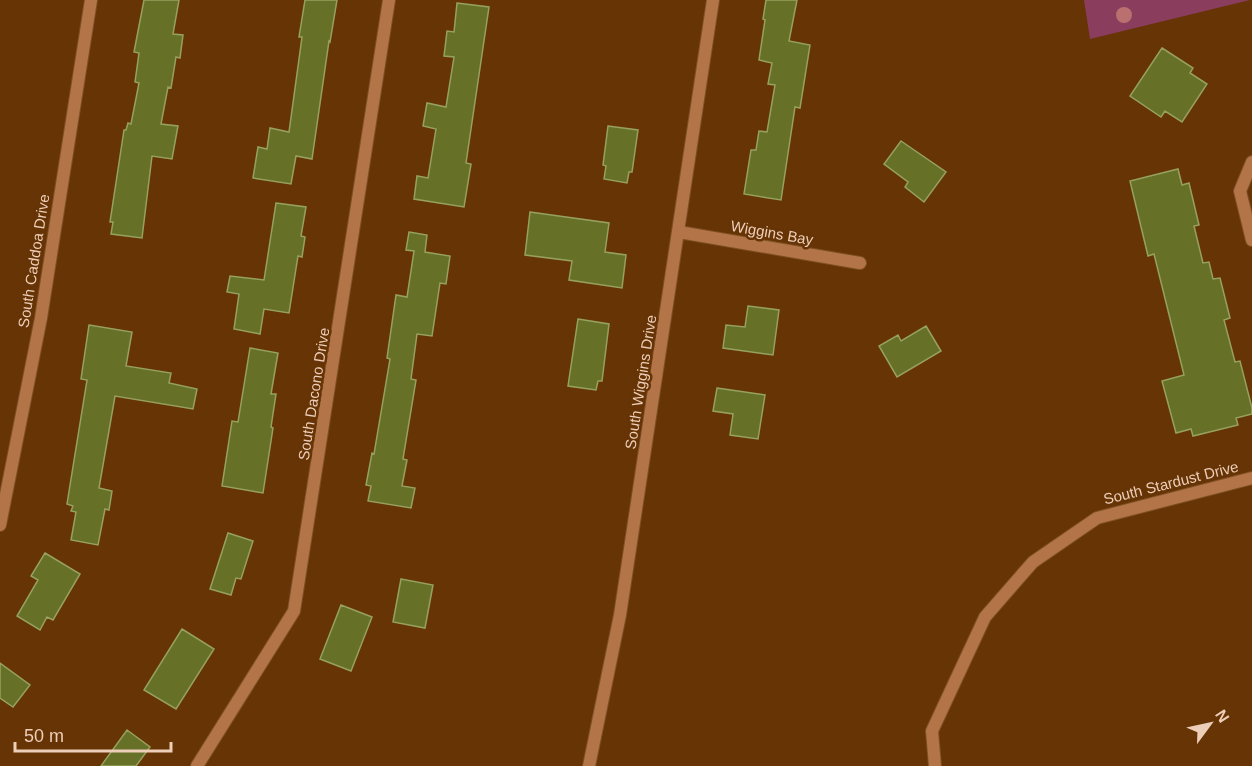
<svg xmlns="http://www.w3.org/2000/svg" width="1252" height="766" font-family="Helvetica,sans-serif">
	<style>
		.green { fill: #8a3d5d }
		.building { fill: #677027; stroke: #97a15e; stroke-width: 1.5 }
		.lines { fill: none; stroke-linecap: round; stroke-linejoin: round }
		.street-casing { stroke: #7e5025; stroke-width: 14 }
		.street { stroke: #b37447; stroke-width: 12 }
		.tree { fill: #b9706e }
		.labels { text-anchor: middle; stroke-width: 5; stroke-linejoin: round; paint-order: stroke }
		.street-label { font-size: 15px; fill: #edceb9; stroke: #663405 }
	</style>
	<rect width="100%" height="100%" fill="#663405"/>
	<path class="green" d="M1084,0H1250L1090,39Z"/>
	<path class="building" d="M144,0H179L173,34L183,35L180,58L176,57L171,88L168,87L161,124L178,126L172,159L152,156L142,238L111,234L113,222H110L124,130H126L128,123L131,124L139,83L135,82L139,53L134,52Z
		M305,0H337L330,42L329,41L312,159L296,156L291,184L253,178L258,147L267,149L270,128L289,132L302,37H299Z
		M766,0H797L789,41L810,45L800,108L795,107L781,200L744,194L751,150H756L759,131L767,132L775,85L768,84L772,63L759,60L765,20L763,19Z
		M457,3L489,7L466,163L471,164L464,207L414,199L417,176L428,178L436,129L423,126L427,103L446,107L454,57L444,56L447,31L454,32Z
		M1162,48L1193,68L1190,73L1207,84L1182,122L1165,111L1161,117L1130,96Z
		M608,126L638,130L632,172H629L627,183L604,179L606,166L603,165Z
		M901,141L946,172L924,202L905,187L908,182L884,164Z
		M1178,169L1182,185L1189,183L1199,225L1194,226L1203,263L1209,262L1213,279L1220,278L1230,318L1224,320L1235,362L1240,361L1252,408V414L1236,418L1238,425L1193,436L1191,429L1176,433L1162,381L1184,375L1154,254L1148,256L1130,181Z
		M276,203L306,207L301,236L305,237L302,257L298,256L289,313L264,309L260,334L234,329L239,294L227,292L230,276L264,280Z
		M530,212L609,223L605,252L626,255L622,288L569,280L572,261L525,255Z
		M409,232L427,235L425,252L450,256L446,284L440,283L432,336L417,334L411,379L416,380L403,459L407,460L402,486L415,488L411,508L368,501L371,486L366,485L372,453L374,454L390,359L387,358L396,295L407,297L414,251L406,250Z
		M748,306L779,310L773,355L723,348L726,325L745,327Z
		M578,319L609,324L602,381H598L596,390L568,386Z
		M89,325L132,332L126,366L171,373L169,383L197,389L193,409L115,396L99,488L112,491L109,510L105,509L98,545L71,540L76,512L71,511L73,506L67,504L87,380L81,379Z
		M926,326L941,351L897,377L879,346L898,335L901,341Z
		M250,348L278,353L271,394H276L271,427L273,428L263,493L222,486L232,421L238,422Z
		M717,388L765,395L758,439L730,435L733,414L713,411Z
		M228,533L253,541L241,579L236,578L231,595L210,589Z
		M45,553L80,574L53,620L47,617L40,630L17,616L38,580L31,576Z
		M401,579L433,585L425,628L393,622Z
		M341,605L372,617L351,671L320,659Z
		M182,629L214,649L176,709L144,690Z
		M0,663L30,685L13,707L0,698Z
		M127,730L150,747L136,766H101Z"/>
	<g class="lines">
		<defs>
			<path id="street" d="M1252,162L1240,191L1252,240
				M679,232L860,263
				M0,525L41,318L91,0
				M197,766L294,611L389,0
				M589,766L620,615L713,0
				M935,766L932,731L985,617L1033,562L1097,518L1252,478"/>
		</defs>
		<use href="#street" class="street-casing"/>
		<use href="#street" class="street"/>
	</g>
	<circle class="tree" cx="1124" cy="15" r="8"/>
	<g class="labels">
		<g class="street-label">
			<text transform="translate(772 233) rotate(10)" y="5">Wiggins Bay</text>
			<text transform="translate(34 261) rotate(-81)" y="5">South Caddoa Drive</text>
			<text transform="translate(641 382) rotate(-81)" y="5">South Wiggins Drive</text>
			<text transform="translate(314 394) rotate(-81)" y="5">South Dacono Drive</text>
			<text transform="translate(1171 483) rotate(-14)" y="5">South Stardust Drive</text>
		</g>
	</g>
	<g transform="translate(1210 724) rotate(57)" stroke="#663405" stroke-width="4.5" paint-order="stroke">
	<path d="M0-4.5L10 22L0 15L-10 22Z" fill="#edceb9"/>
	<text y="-9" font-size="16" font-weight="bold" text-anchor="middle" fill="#edceb9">N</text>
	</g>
	<path d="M15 742v9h156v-9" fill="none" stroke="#edceb9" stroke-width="3"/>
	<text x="24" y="742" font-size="18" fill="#edceb9" stroke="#663405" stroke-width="4.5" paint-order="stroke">50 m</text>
</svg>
